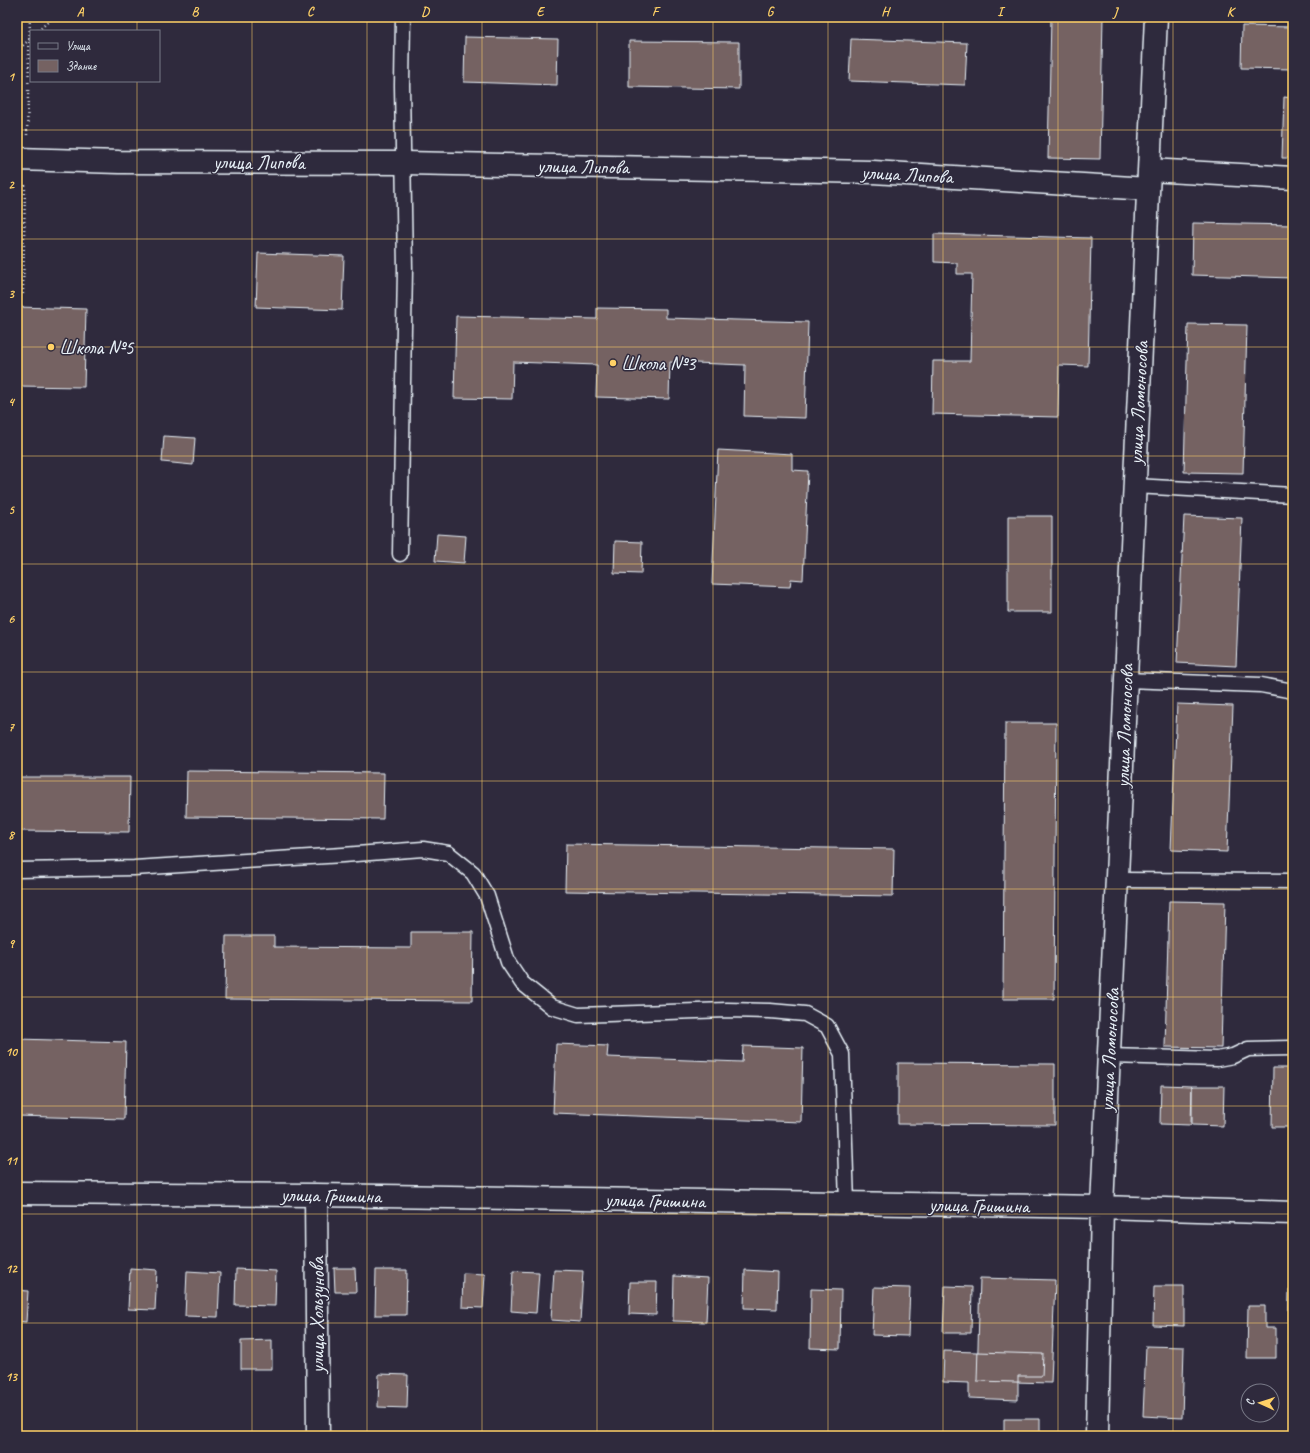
<svg xmlns="http://www.w3.org/2000/svg" width="1310" height="1453" font-family="Caveat,sans-serif">
	<style>
		.building { fill: #756262; stroke: #e8f1f8 }
		.lines { fill: none; stroke-linecap: round; stroke-linejoin: round }
		.lane-casing { stroke: #e8f1f8; stroke-width: 17 }
		.street-casing { stroke: #e8f1f8; stroke-width: 25 }
		.path { stroke: #e8f1f8; stroke-width: 2.5; stroke-dasharray: 1 3; stroke-linecap: butt }
		.lane { stroke: #2f2a3d; stroke-width: 14 }
		.street { stroke: #2f2a3d; stroke-width: 22 }
		.grid { fill: none; stroke: #ffd166; stroke-width: 1; stroke-opacity: 0.55 }
		.poi-dot { fill: #ffd166; stroke: #2f2a3d; stroke-width: 1.5 }
		.labels { text-anchor: middle; stroke-width: 3; stroke-linejoin: round; paint-order: stroke }
		.street-label { font-size: 20px; fill: #e8f1f8; stroke: #2f2a3d }
		.poi-label { font-size: 20px; fill: #e8f1f8; stroke: #2f2a3d; text-anchor: start }
		.neatline { fill: none; stroke: #ffd166; stroke-width: 1.5 }
		.grid-label { font-size: 13px; text-anchor: middle; font-weight: bold; fill: #ffd166 }
	</style>
	<rect width="100%" height="100%" fill="#2f2a3d"/>
	<filter id="ink" filterUnits="userSpaceOnUse"><feTurbulence type="fractalNoise" baseFrequency=".025" numOctaves="2"/><feDisplacementMap in="SourceGraphic" scale="8" xChannelSelector="R" yChannelSelector="G"/><feConvolveMatrix kernelMatrix="1 2 1 2 8 2 1 2 1" color-interpolation-filters="sRGB"/></filter>
	<g filter="url(#ink)">
		<path class="building" d="M1051,17H1103L1100,159L1048,158Z
			M1242,26L1293,27V69L1241,68Z
			M465,37L558,39L557,85L464,82Z
			M851,39L967,43L965,85L849,81Z
			M629,41L739,42V89L629,87Z
			M1284,97L1293,98V158H1282Z
			M1193,223L1293,225V278L1192,275Z
			M934,234L1091,238L1088,366L1059,365L1058,417L932,414L933,361H970L972,274H957V263L934,262Z
			M258,253L344,256L342,310L256,307Z
			M17,307L86,309L84,387L17,386Z
			M597,308L666,309V318L808,322L805,418L744,416L745,365L670,362L669,399L596,397L597,365L513,362L512,399L454,398L456,316L597,319Z
			M1188,324L1247,325L1243,473L1184,472Z
			M164,436L195,438L193,465L162,462Z
			M718,450L792,454V470L808,471L803,580L791,579L790,587L712,584Z
			M1008,516H1052V612H1008Z
			M1184,516L1242,518L1236,666L1177,663Z
			M437,534L466,536L464,563L435,561Z
			M615,541L642,542L641,574L614,573Z
			M1177,704L1233,706L1227,852L1171,850Z
			M1005,723H1056L1054,999H1003Z
			M187,771L384,773L383,819L186,817Z
			M17,777H130L129,832L17,831Z
			M566,844L894,849L893,896L565,891Z
			M1169,901L1225,902L1221,1048L1165,1047Z
			M411,932H473L472,1001L225,999L226,936H274V947L411,948Z
			M17,1039L126,1042L124,1119L17,1116Z
			M556,1044L608,1046L607,1057L742,1062L743,1046L803,1048L801,1122L553,1113Z
			M898,1063L1055,1064V1125L898,1124Z
			M1273,1068H1293V1127H1272Z
			M1161,1085L1192,1086L1191,1125L1160,1124Z
			M1192,1086H1224L1223,1126L1192,1125Z
			M130,1268L157,1270L155,1310L128,1309Z
			M334,1268H355L356,1292H335Z
			M236,1269L276,1271L275,1306L235,1305Z
			M376,1270H407L406,1315H375Z
			M554,1270L583,1271L580,1322L551,1320Z
			M745,1270L778,1272L777,1309L744,1308Z
			M187,1271L220,1273L218,1317L185,1316Z
			M513,1271L539,1272L536,1313L511,1311Z
			M463,1273L485,1274L483,1308L462,1307Z
			M674,1276L708,1278L706,1322L673,1321Z
			M980,1278L1055,1280L1051,1383L977,1381Z
			M630,1282H657L656,1315L629,1314Z
			M945,1286L972,1287L971,1333H943Z
			M1154,1286H1184V1326L1153,1325Z
			M874,1287L910,1288L908,1336L872,1335Z
			M811,1289L841,1290L840,1349L810,1348Z
			M17,1290L28,1291L26,1322L17,1321Z
			M1289,1290H1293V1343H1288Z
			M1248,1306H1265V1328H1276V1358H1247Z
			M272,1340V1369H241V1341Z
			M1146,1346L1184,1347L1182,1418L1143,1416Z
			M944,1351L1043,1354L1042,1376H1018V1400L969,1398V1383L943,1382Z
			M379,1374L408,1375L407,1408L378,1407Z
			M1004,1419H1040V1436H1004Z"/>
		<g class="lines">
			<defs>
				<path id="lane" d="M1135,486L1293,495
					M400,554L405,269L402,85L403,17
					M1126,680L1261,685L1293,691
					M17,870L134,868L343,855L423,849L448,853L473,873L487,896L508,962L522,983L552,1007L578,1015L727,1010L770,1011L805,1014L827,1026L842,1054L847,1203
					M1117,880L1293,881
					M1109,1056L1217,1059L1233,1056L1248,1049L1293,1048"/>
				<path id="street" d="M17,159L119,162L404,163L873,172L1148,189
					M1149,170L1293,178
					M17,1193L316,1195L1102,1207L1293,1213
					M316,1195L318,1436
					M1097,1436L1102,1207L1156,17"/>
			</defs>
			<use href="#lane" class="lane-casing"/>
			<use href="#street" class="street-casing"/>
			<path class="path" d="M38,31L53,17
				M17,51L31,38
				M27,135L30,17
				M23,294L25,184"/>
			<use href="#lane" class="lane"/>
			<use href="#street" class="street"/>
		</g>
	</g>
	<path class="grid" d="M137,17V31M252,17V1436M367,17V1436M482,17V1436M597,17V1436M713,17V1436M828,17V1436M943,17V1436M1058,17V1436M1173,17V1436M137,81V1436M17,130H1293M17,239H1293M17,347H1293M17,456H1293M17,564H1293M17,672H1293M17,781H1293M17,889H1293M17,997H1293M17,1106H1293M17,1214H1293M17,1323H1293"/>
	<g class="poi-dot">
		<circle cx="51" cy="347" r="4"/>
		<circle cx="613" cy="363" r="4"/>
	</g>
	<g class="labels">
		<g class="street-label">
			<text x="259" y="169">улица Липова</text>
			<text transform="translate(583 166) rotate(1)" y="7">улица Липова</text>
			<text transform="translate(907 174) rotate(3)" y="7">улица Липова</text>
			<text transform="translate(1138 403) rotate(-87)" y="7">улица Ломоносова</text>
			<text transform="translate(1124 726) rotate(-88)" y="7">улица Ломоносова</text>
			<text transform="translate(1109 1050) rotate(-87)" y="7">улица Ломоносова</text>
			<text transform="translate(331 1195) rotate(1)" y="7">улица Гришина</text>
			<text transform="translate(655 1200) rotate(1)" y="7">улица Гришина</text>
			<text transform="translate(979 1205) rotate(1)" y="7">улица Гришина</text>
			<text transform="translate(317 1315) rotate(-90)" y="7">улица Хользунова</text>
		</g>
		<g class="poi-label">
			<text x="59" y="354">Школа №5</text>
			<text x="621" y="370">Школа №3</text>
		</g>
	</g>
	<rect width="1310" height="1453" fill="none" stroke="#2f2a3d" stroke-width="44"/>
	<rect x="30" y="30" width="130" height="52" fill="#2f2a3d" stroke="#797a88"/>
	<rect x="38" y="43" width="20" height="6" fill="#2f2a3d" stroke="#797a88"/>
	<text x="66" y="50" font-size="12" fill="#e8f1f8">Улица</text>
	<rect x="38" y="60" width="20" height="12" fill="#756262" stroke="#797a88"/>
	<text x="66" y="70" font-size="12" fill="#e8f1f8">Здание</text>
	<g transform="translate(1260 1403) rotate(273)"><circle r="19" fill="#2f2a3d" stroke="#797a88"/>
	<path d="M0-3L7 15L0 10L-7 15Z" fill="#ffd166"/>
	<text y="-6" font-size="11" font-weight="bold" text-anchor="middle" fill="#e8f1f8">С</text>
	</g>
	<rect x="22" y="22" width="1266" height="1409" class="neatline"/>
	<g class="grid-label">
		<text x="80" y="16">A</text>
		<text x="195" y="16">B</text>
		<text x="310" y="16">C</text>
		<text x="425" y="16">D</text>
		<text x="540" y="16">E</text>
		<text x="655" y="16">F</text>
		<text x="770" y="16">G</text>
		<text x="885" y="16">H</text>
		<text x="1000" y="16">I</text>
		<text x="1115" y="16">J</text>
		<text x="1230" y="16">K</text>
		<text x="11" y="81">1</text>
		<text x="11" y="189">2</text>
		<text x="11" y="298">3</text>
		<text x="11" y="406">4</text>
		<text x="11" y="514">5</text>
		<text x="11" y="623">6</text>
		<text x="11" y="731">7</text>
		<text x="11" y="839">8</text>
		<text x="11" y="948">9</text>
		<text x="11" y="1056">10</text>
		<text x="11" y="1165">11</text>
		<text x="11" y="1273">12</text>
		<text x="11" y="1381">13</text>
	</g>
</svg>
